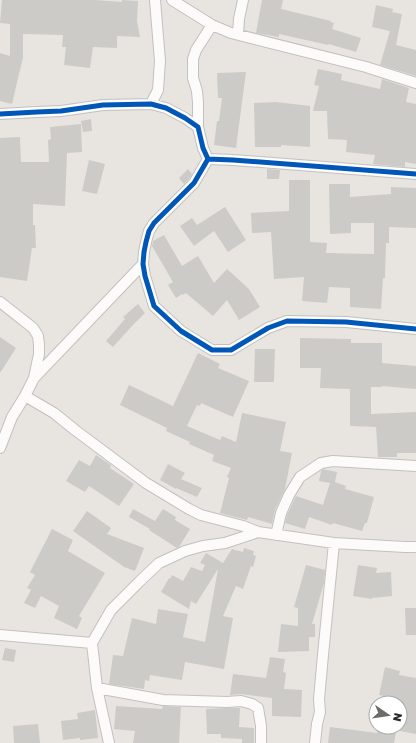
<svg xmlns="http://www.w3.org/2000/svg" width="416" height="743" font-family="'Golos Text',sans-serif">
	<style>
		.building { fill: #cdcbc7 }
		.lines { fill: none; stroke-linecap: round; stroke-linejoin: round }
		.minor-casing { stroke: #c2c1c1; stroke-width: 12 }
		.minor { stroke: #fcfbfa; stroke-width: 10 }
		.cycleway-casing { stroke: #fff; stroke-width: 8 }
		.cycleway { stroke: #0057b8; stroke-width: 5 }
	</style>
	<rect width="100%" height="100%" fill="#e8e5e0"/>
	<path class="building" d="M2,0H95L122,2V0L138,1L137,21L140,37L117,36V48L93,47L90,68L64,65L66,47H62L63,35L23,34V57L12,104L0,101V53L10,56V24L0,23Z
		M262,0H283L281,9L331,21L330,22L334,23L332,29L361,38L356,52L329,44L328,45L279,34V37L256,33Z
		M376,5L393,9L392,12L402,14L396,45L416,50V76L380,65L390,31L372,27Z
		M318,69L342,74L341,80L380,89L382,79L409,88L406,102L416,104V164L405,162V167L373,164L375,155L346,152L347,140L328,139L327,111H313L319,86L314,85Z
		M246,72L236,148L214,145L217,121H219L222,98H218L217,73Z
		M276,102L310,106V147L281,145V147H255L254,103Z
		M91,119L92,131L83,132L81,121Z
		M81,124L82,152L67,153L65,206L33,204V225H35L36,248H32L27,281L0,277V138L20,137L21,162H49L48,140L51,139L50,127Z
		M89,160L105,164L97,194L82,191Z
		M188,169L192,174L189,179L184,184L179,178Z
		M267,169L280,170L279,179H267Z
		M289,180H310V242L327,243L326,253L374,254V223H351V233L330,234L329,184H350V197L391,194V187L416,188V228L389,227V243H386L385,278H383L381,309L350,307V288L329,287L327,303L302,301L304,277L274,279L271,232L252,233L251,213L289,211Z
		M225,207L246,240L228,252L214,231L194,246L180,226L192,218L197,225Z
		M164,235L182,266L198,256L214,283L227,269L249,289L260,307L239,320L227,300L213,316L186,293L183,295L182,294L176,298L168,285L173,282L152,246L153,241Z
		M138,304L145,313L132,326L113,347L106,341L125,319L123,317Z
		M0,337L16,348L0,373Z
		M300,338L351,339V343H382V363L416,366V389L382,386V387H371V414L416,412V453H397V457H378L376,427L350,426V389L320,388L321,368H300Z
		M255,349H275L274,382H254Z
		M198,353L220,364L218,368L249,381L233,417L201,403L200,406L197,405L187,426L220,440L222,436L236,442L242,413L286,422L280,451L292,453L285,489L275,510L272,524L248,517L247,520L220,513L229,478L227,477L231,468L212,461L214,455L189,444L190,442L166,431L167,428L120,405L129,385L173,406Z
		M96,455L111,465L110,468L134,484L119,506L89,486L85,492L66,481L79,460L90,466Z
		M168,464L185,473L181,479L202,488L197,497L176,488V489L160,480Z
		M323,469L337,472L335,482L346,486L345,489L374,497L367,523H365L362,531L333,523L332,525L309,517L305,529L285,523L287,515L296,496L323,505L330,483L319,481L321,471Z
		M133,509L155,521L163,509L176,517L175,520L190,529L179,547L177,548L149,530L150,529L129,517Z
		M87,511L111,528L107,534L144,548L135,571L124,567L73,531Z
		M52,529L73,540L68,551L105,573L79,616L82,618L77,629L54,618L59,606L41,596L35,608L24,603L31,590L27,588L35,575L30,572Z
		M244,548L254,551L253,555L256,556L253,567L251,566L243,589L236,586L223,616L233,618L224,669L185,662L182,680L150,675L149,681L145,680L144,689L109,684L113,655L123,656L132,618L156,624L158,609L188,614L183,637L205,642L218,569L196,604L191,601L189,609L161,592L169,578L170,579L172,575L183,581L191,567L202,571L205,565L200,563L206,553L223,563L232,549L243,552Z
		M306,565L325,570L324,583L312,624H315V637H309V651L278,652L281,624L298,626V608L294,607Z
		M358,565L377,568L376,573L391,572L392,596L372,598V599L353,596Z
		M405,608H416V635H406Z
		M5,648L16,650L14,662L2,660Z
		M270,657L285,659L283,672L286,673L284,689L302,690L301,717L272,716V698L241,694L230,695L233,674L266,678Z
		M385,667L400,671L399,675L416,678V734L400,731V699L379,695Z
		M116,706L162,709L163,706L181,707L179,743H133L135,731L114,729Z
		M228,708H240L239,727L254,728V743H242V739L221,738V734H207L206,709Z
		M95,710L98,738L80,740V738L63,740L61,721L78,719L77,713Z
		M38,724L40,743H14L13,726Z
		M330,727L377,733V731L383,732L384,727H397L394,743H328Z"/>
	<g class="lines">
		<defs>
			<path id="minor" d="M172,0L212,25L231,33L366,67L416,83
				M238,34L239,19L243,0
				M151,104L158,90L160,61L155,0
				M0,114L37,112L61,111L103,105L151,104L166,108L185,118L198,127L203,148L208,159L233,160L416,174
				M198,127V103L197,91L193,78V59L196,50L212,25
				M208,159L194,183L154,223L149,231L146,242L144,252L143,264L145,276L154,306L181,331L212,350H231L268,328L287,321L346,322L416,329
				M0,302L33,328L38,336L39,345V354L34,378L25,396L12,417L0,448
				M34,378L143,264
				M25,396L54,413L75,430L146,483L189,509L201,515L243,526L258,532L334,543L405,547H416
				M276,535L281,513L289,495L300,477L321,463L333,461L416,466
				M0,635L92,643
				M97,688L163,700L227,702L241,701L252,704L258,708L261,726V743
				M109,743L97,688L92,643L111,610L140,581L159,563L185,551L203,546L225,543L258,532
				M315,743L317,724L320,712L319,699L323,655L334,543"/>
		</defs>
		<use href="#minor" class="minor-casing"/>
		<use href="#minor" class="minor"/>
		<defs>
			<path id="cycleway" d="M0,114L37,112L61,111L103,105L151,104L166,108L185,118L198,127L203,148L208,159L233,160L416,174
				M208,159L194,183L154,223L149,231L146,242L144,252L143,264L145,276L154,306L181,331L212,350H231L268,328L287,321L346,322L416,329"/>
		</defs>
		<use href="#cycleway" class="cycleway-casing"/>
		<use href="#cycleway" class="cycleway"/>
	</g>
	<g transform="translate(388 715) rotate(103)"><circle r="19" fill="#ffffff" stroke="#aaaaaa"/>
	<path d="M0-3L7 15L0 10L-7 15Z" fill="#6c6b6a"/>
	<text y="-6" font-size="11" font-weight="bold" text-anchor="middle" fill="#2a2a2a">N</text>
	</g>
</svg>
